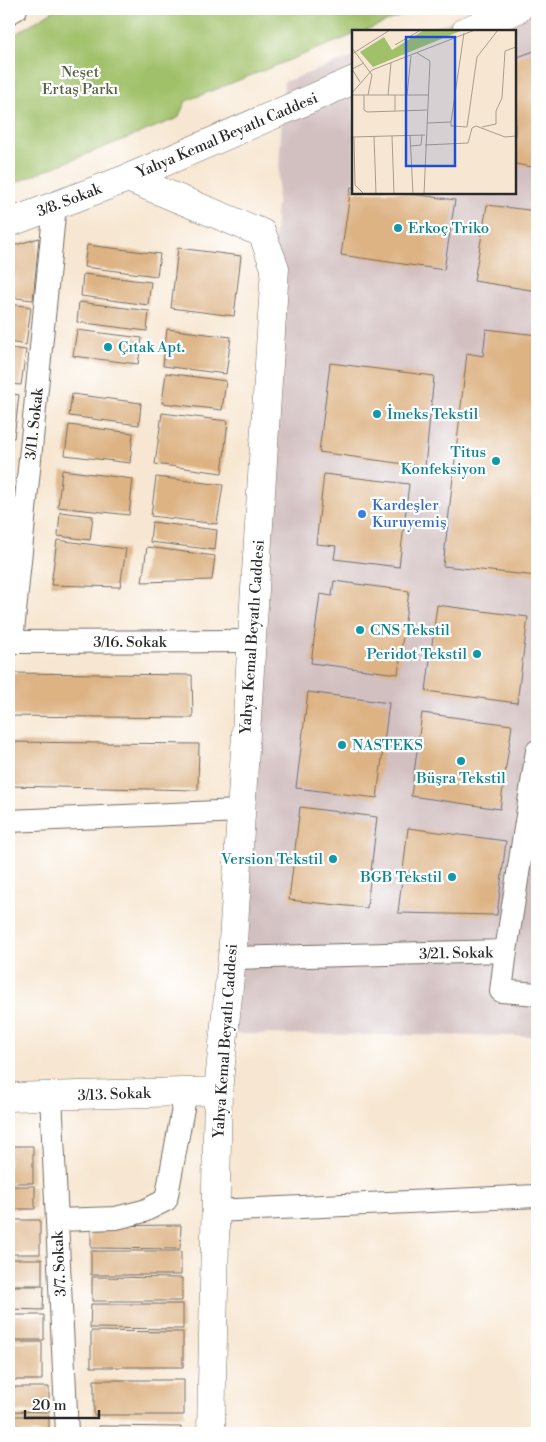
<svg xmlns="http://www.w3.org/2000/svg" width="546" height="1442" font-family="'Libre Bodoni',serif">
	<style>
		.industrial { fill: #d2bfc0 }
		.green { fill: #a0c169; stroke: #66764a }
		.building { fill: #ddb384 }
		.lines { fill: none; stroke-linecap: round; stroke-linejoin: round }
		.street-casing { stroke: #726d65; stroke-width: 24 }
		.secondary-casing { stroke: #726d65; stroke-width: 29 }
		.street { stroke: #fff; stroke-width: 22 }
		.secondary { stroke: #fff; stroke-width: 28 }
		.culture-dot { fill: #0f9aa8; stroke: #fff; stroke-width: 2 }
		.shop-dot { fill: #3f7fe0; stroke: #fff; stroke-width: 2 }
		.labels { text-anchor: middle; stroke-width: 4.5; stroke-linejoin: round; paint-order: stroke }
		.park-label { font-size: 15px; fill: #546041; stroke: #fff }
		.street-label { font-size: 15px; fill: #2b2b2b; stroke: #fff }
		.culture-label { font-size: 15px; fill: #0d838f; stroke: #fff; text-anchor: start }
		.shop-label { font-size: 15px; fill: #366cbe; stroke: #fff; text-anchor: start }
		.inset-road { fill: none; stroke: #a59c8f; stroke-width: 1 }
		.view { fill: #1d4ed8; fill-opacity: 0.15; stroke: #1d4ed8; stroke-width: 2.5 }
		.inset-edge { fill: none; stroke: #2b2b2b; stroke-width: 2.5 }
	</style>
	<rect width="100%" height="100%" fill="#fff"/>
	<filter id="ink" filterUnits="userSpaceOnUse"><feTurbulence type="fractalNoise" baseFrequency=".02" numOctaves="2"/><feDisplacementMap in="SourceGraphic" scale="10" xChannelSelector="R" yChannelSelector="G"/><feConvolveMatrix kernelMatrix="1 2 1 2 8 2 1 2 1" color-interpolation-filters="sRGB"/></filter>
	<filter id="wash" filterUnits="userSpaceOnUse"><feTurbulence type="fractalNoise" baseFrequency=".0096" numOctaves="4" result="noise"/><feDisplacementMap in="SourceGraphic" scale="20" xChannelSelector="R" yChannelSelector="G"/><feGaussianBlur stdDeviation="1.12" result="paint"/><feColorMatrix in="noise" values="0 0 0 0 0 0 0 0 0 0 0 0 0 0 0 0 0 1.4 0 .05"/><feComposite in="paint" operator="in"/></filter>
	<g filter="url(#wash)">
		<rect width="100%" height="100%" fill="#f7e7d2"/>
		<path class="industrial" d="M486,9H537V1036L229,1034L284,82L353,57L354,192H515V31H424Z"/>
		<path class="green" d="M56,9H419L363,31H354L353,35L186,101L178,118L9,185V38Z"/>
		<g id="blocks">
			<path class="building" d="M537,50V168L515,164V58Z
				M351,187H354V192H398L455,200L444,270L341,255Z
				M487,205L537,211V291L474,281Z
				M39,238L33,300L9,297V247Z
				M87,245L160,254L157,276L84,267Z
				M178,248L241,256L234,316L171,308Z
				M83,274L151,282L148,305L81,296Z
				M79,302L149,311L147,331L77,322Z
				M9,304L31,307L26,345L9,342Z
				M167,329L231,337L226,374L163,366Z
				M486,329L537,335V576L443,566L467,353L483,356Z
				M77,330L142,338L138,364L73,356Z
				M9,348L26,350L21,385L9,384Z
				M330,363L434,376L425,467L319,452Z
				M166,373L226,381L222,410L162,403Z
				M9,393L19,395L14,438H9Z
				M72,394L141,403L139,425L69,416Z
				M162,413L228,421L222,473L155,464Z
				M69,425L133,433L130,463L65,455Z
				M9,443L12,444L10,462H9Z
				M62,470L133,479L129,515L58,507Z
				M324,474L409,484L399,567L334,559L336,546L316,544Z
				M156,477L223,485L217,524L151,516Z
				M9,511L14,512L10,545H9Z
				M60,512L93,516L90,540L58,536Z
				M152,522L217,530L215,550L150,542Z
				M57,540L126,549L120,587L51,585Z
				M147,547L215,556L212,580L142,582Z
				M334,581L409,591L398,674L311,663L320,594L332,596Z
				M437,605L528,617L517,703L426,691Z
				M9,673L192,675L193,718L9,716Z
				M308,692L389,703L377,798L296,788Z
				M422,713L512,725L500,809L411,796Z
				M9,742L199,744L198,790L9,786Z
				M300,807L377,817L367,908L289,900Z
				M408,828L506,841L497,915L398,913Z
				M9,1146H33V1183H9Z
				M9,1186H35V1209H9Z
				M9,1220H40V1254H9Z
				M181,1225L180,1249L91,1248V1226Z
				M91,1251H181V1275H91Z
				M9,1259H42V1285H9Z
				M92,1277L182,1278V1301H92Z
				M9,1286H44L43,1310L9,1309Z
				M91,1304H183V1329L90,1328Z
				M9,1315H44V1340H9Z
				M91,1331L183,1332V1367H91Z
				M9,1342H42V1380H9Z
				M94,1380H184V1415H94Z
				M9,1387H49V1412L9,1411Z
				M9,1416H49V1433H9Z
				M99,1426L181,1427V1433H99Z"/>
		</g>
	</g>
	<g filter="url(#ink)">
		<use href="#blocks" fill-opacity="0" stroke="#726d65" stroke-width="1"/>
		<g class="lines">
			<defs>
				<path id="street" d="M9,13L16,9
					M9,642L251,641
					M12,642L55,205
					M9,821L241,811
					M506,951L501,991L537,994
					M232,958L506,951L537,751
					M51,1095L67,1433
					M215,1211L537,1196
					M57,1220L116,1218L144,1211L166,1200L186,1092"/>
				<path id="secondary" d="M466,31L518,9
					M128,178L262,233L275,268L232,958L218,1091L211,1433
					M9,223L128,178L354,80
					M9,1097L218,1091"/>
			</defs>
			<use href="#street" class="street-casing"/>
			<use href="#secondary" class="secondary-casing"/>
			<use href="#street" class="street"/>
			<use href="#secondary" class="secondary"/>
		</g>
	</g>
	<g class="culture-dot">
		<circle cx="398" cy="228" r="5"/>
		<circle cx="108" cy="347" r="5"/>
		<circle cx="377" cy="414" r="5"/>
		<circle cx="496" cy="461" r="5"/>
		<circle cx="360" cy="630" r="5"/>
		<circle cx="477" cy="654" r="5"/>
		<circle cx="342" cy="745" r="5"/>
		<circle cx="461" cy="761" r="5"/>
		<circle cx="333" cy="859" r="5"/>
		<circle cx="452" cy="877" r="5"/>
	</g>
	<circle class="shop-dot" cx="362" cy="514" r="5"/>
	<g class="labels">
		<g class="park-label">
			<text x="80" y="77">Neşet<tspan x="80" dy="17">Ertaş Parkı</tspan></text>
		</g>
		<g class="street-label">
			<text transform="translate(227 135) rotate(-23)" y="5">Yahya Kemal Beyatlı Caddesi</text>
			<text transform="translate(69 200) rotate(-21)" y="5">3/8. Sokak</text>
			<text transform="translate(34 424) rotate(-84)" y="5">3/11. Sokak</text>
			<text transform="translate(252 637) rotate(-86)" y="5">Yahya Kemal Beyatlı Caddesi</text>
			<text x="130" y="647">3/16. Sokak</text>
			<text transform="translate(456 953) rotate(-1)" y="5">3/21. Sokak</text>
			<text transform="translate(225 1041) rotate(-86)" y="5">Yahya Kemal Beyatlı Caddesi</text>
			<text transform="translate(114 1094) rotate(-2)" y="5">3/13. Sokak</text>
			<text transform="translate(59 1264) rotate(-93)" y="5">3/7. Sokak</text>
		</g>
		<g class="culture-label">
			<text x="408" y="233">Erkoç Triko</text>
			<text x="118" y="352">Çıtak Apt.</text>
			<text x="387" y="419">İmeks Tekstil</text>
			<text x="486" y="457" text-anchor="end">Titus<tspan x="486" dy="17">Konfeksiyon</tspan></text>
			<text x="370" y="635">CNS Tekstil</text>
			<text x="467" y="659" text-anchor="end">Peridot Tekstil</text>
			<text x="352" y="750">NASTEKS</text>
			<text x="461" y="783" text-anchor="middle">Büşra Tekstil</text>
			<text x="323" y="864" text-anchor="end">Version Tekstil</text>
			<text x="442" y="882" text-anchor="end">BGB Tekstil</text>
		</g>
		<g class="shop-label">
			<text x="372" y="510">Kardeşler<tspan x="372" dy="17">Kuruyemiş</tspan></text>
		</g>
	</g>
	<g transform="translate(352 30)">
		<rect width="164" height="164" fill="#f7e7d2"/>
		<path d="M72,0H111L21,37L8,22L32,7L40,20Z" fill="#a0c169"/>
		<path class="inset-road" d="M43,15L69,0M0,18L20,45L16,65M65,23L78,31L72,164M0,24L38,0M8,52L0,39L12,33M0,63L20,40L123,0M0,65H76M12,65V80L15,82L75,80M36,65L39,33M43,65V81M55,65L59,26M99,92V96L115,97L125,27L146,0M75,93L99,92L112,3M130,97L144,94V81L150,68L153,21L164,17M58,105L61,164M22,106L24,164M40,106L42,164M0,107L73,105M2,107L3,155L12,164M73,115L116,113L120,98L124,96L153,107L164,106M59,116L69,115L70,105"/>
		<path class="view" d="M54,7H103V136H54Z"/>
		<rect width="164" height="164" class="inset-edge"/>
	</g>
	<rect width="546" height="1442" fill="none" stroke="#fff" stroke-width="30"/>
	<path d="M25 1410v8h74v-8" fill="none" stroke="#2b2b2b" stroke-width="2.5"/>
	<text x="32" y="1410" font-size="15" fill="#2b2b2b" stroke="#ffffff" stroke-width="4" paint-order="stroke">20 m</text>
</svg>
